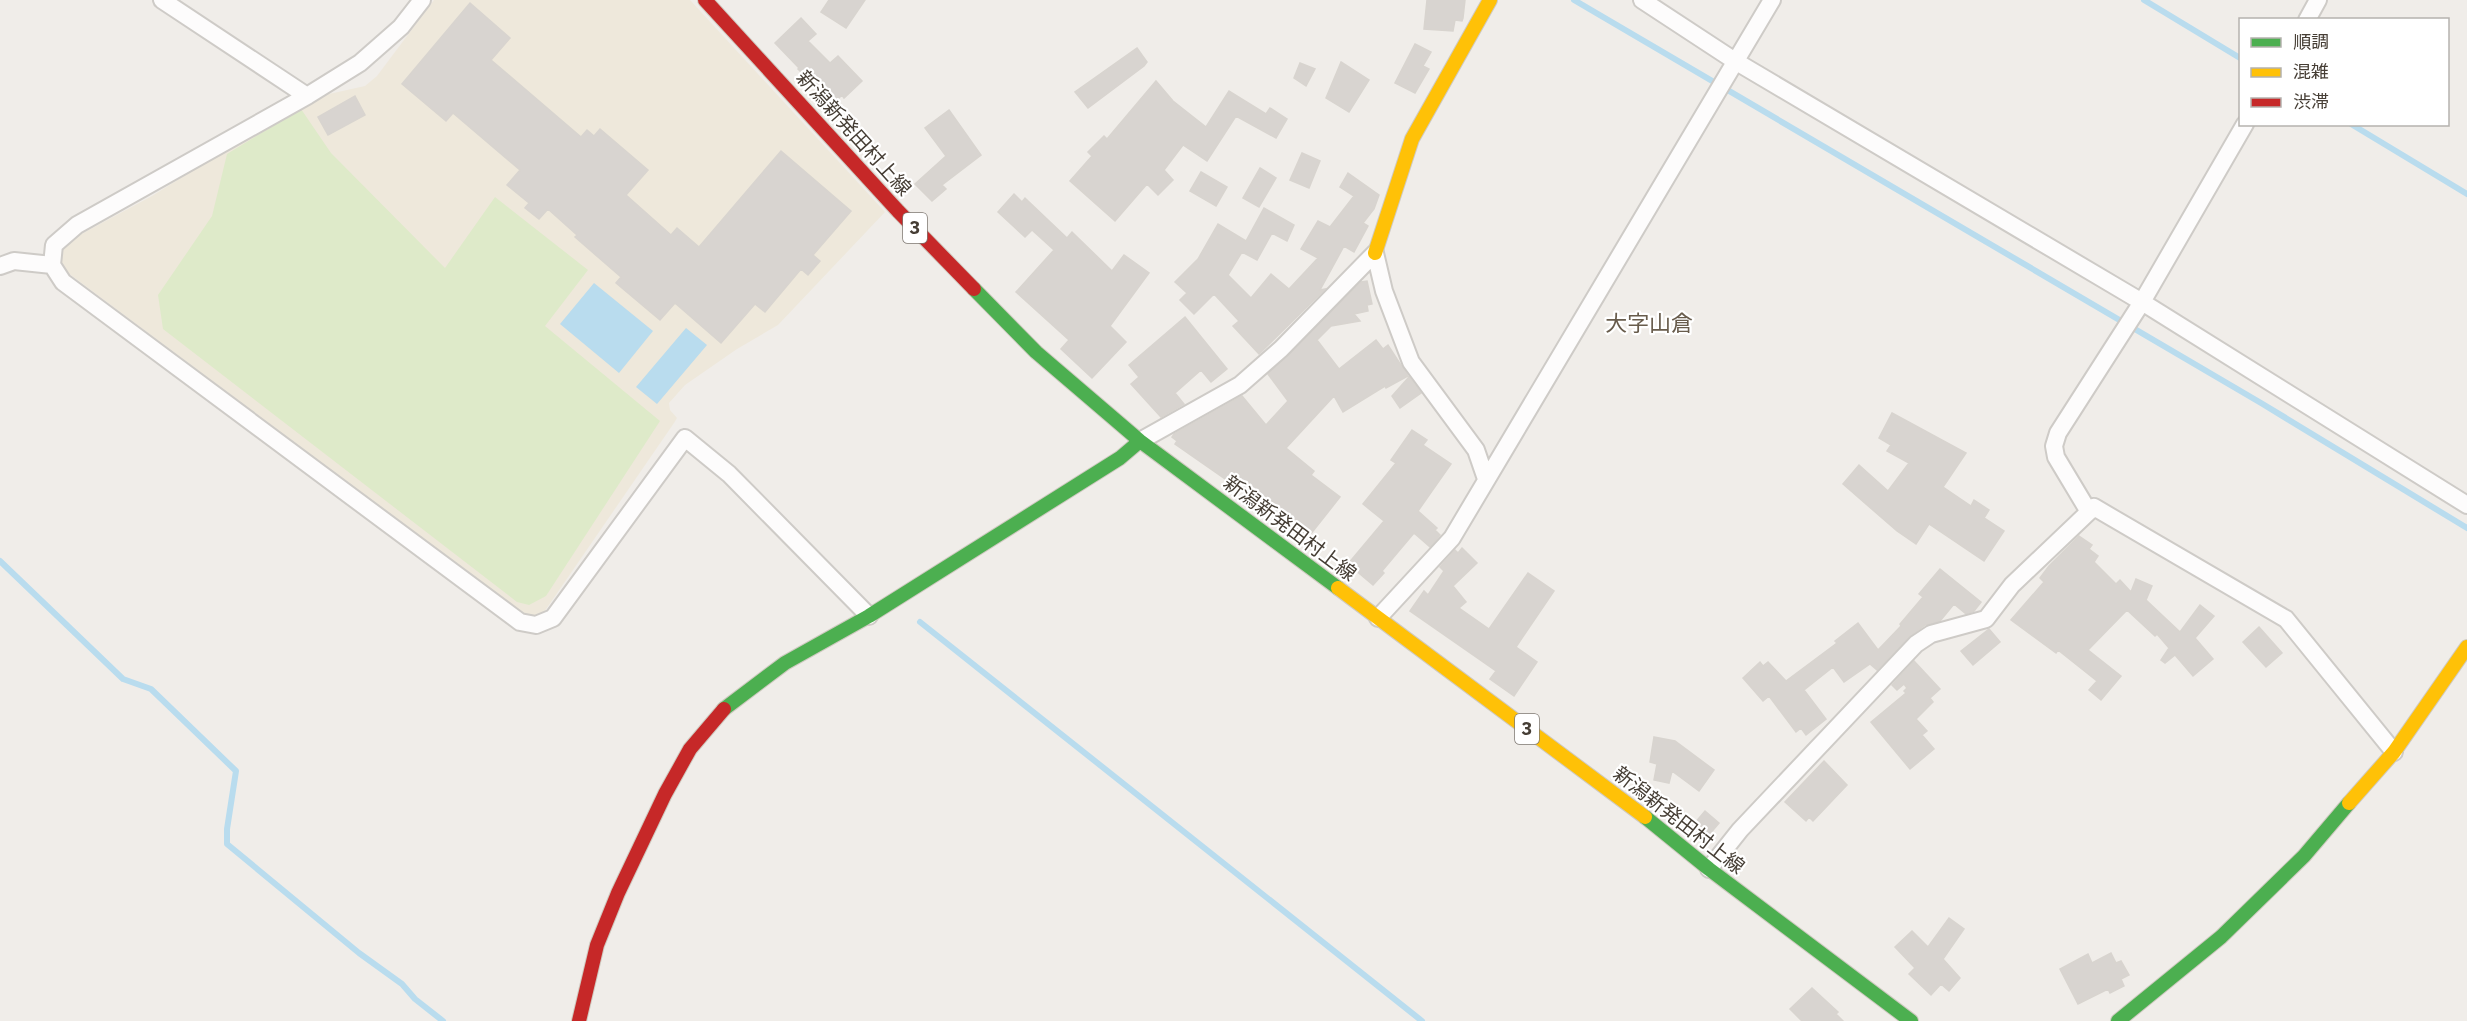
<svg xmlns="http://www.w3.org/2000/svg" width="2467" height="1021" font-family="'IBM Plex Sans','Noto Sans JP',sans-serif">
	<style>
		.education { fill: #eee8db }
		.green { fill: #deeac9 }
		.water { fill: #b9dcee }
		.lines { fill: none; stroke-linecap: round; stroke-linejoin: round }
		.stream { stroke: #b9dcee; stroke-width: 6 }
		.building { fill: #d8d4d0; stroke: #d8d4cf; stroke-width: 1.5 }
		.street-casing { stroke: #cecbc7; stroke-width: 20 }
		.fast-casing { stroke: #cfcac0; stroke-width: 16 }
		.slow-casing { stroke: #cfcac0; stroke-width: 16 }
		.jam-casing { stroke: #cfcac0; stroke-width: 16 }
		.street { stroke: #fdfcfc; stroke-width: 16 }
		.fast { stroke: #4caf50; stroke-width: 14 }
		.slow { stroke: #ffc107; stroke-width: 14 }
		.jam { stroke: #c62828; stroke-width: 14 }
		.labels { text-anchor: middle; stroke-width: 4.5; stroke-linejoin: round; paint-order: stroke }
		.shield { fill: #fff; stroke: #7e7872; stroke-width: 1.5 }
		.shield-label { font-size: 18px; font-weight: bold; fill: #463e35 }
		.street-label { font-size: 20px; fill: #463e35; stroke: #fff }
		.quarter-label { font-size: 22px; fill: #685c4c; stroke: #fff }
	</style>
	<rect width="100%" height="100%" fill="#f0ede9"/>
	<path class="education" d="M434,0H690L885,212L778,325L737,349L685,385L669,403L670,410L677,418L674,423L542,615L527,618L515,612L423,539L72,276L62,268L60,257L63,246L72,239L152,196L278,117L320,96L365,86L377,76Z"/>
	<path class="green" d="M301,109L331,153L445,268L495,197L588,270L545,326L660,421L546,596L529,605L517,602L163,329L158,295L212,216L227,154Z"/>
	<path class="water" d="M594,283L653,331L619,373L560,324Z
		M686,328L707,345L657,404L636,387Z"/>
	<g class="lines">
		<path class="stream" d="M1574,0L2261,403L2467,528
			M2144,0L2240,58
			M2351,124L2467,194
			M0,561L123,679L151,689L236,771L227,829V844L359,953L402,984L415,999L443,1021
			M920,622L1422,1021"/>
	</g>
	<path class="building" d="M829,0H865L846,28L821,12Z
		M1427,0H1465L1463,18L1462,21L1455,20L1453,31L1424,29Z
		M470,3L510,38L491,60L581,137L587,130L594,136L600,129L648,170L626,195L671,235L677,228L699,247L781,151L851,211L813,255L820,261L808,275L801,269L765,312L755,304L721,343L675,303L660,320L616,283L621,277L575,237L577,235L548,209L539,219L525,208L529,203L507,185L520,170L453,113L446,121L402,84Z
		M801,18L816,34L808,41L830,63L838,56L862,81L844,98L842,95L830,107L815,92L818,89L798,69L799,68L775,43Z
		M1415,44L1431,52L1423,66L1429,69L1415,93L1395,83Z
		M1137,48L1147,62L1144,66L1088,108L1075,92Z
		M1341,62L1369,80L1349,112L1326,98Z
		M1300,63L1315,69L1306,86L1294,78Z
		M1156,81L1173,101L1206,127L1229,91L1266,114L1270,108L1287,119L1276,138L1236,116L1207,161L1183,145L1164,170L1173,180L1158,195L1147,184L1115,221L1070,181L1092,156L1088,152L1104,136L1107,139Z
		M355,96L365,115L328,135L318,117Z
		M949,110L981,155L942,185L946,189L932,201L915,184L946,156L925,128Z
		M1302,153L1320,161L1309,188L1290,180Z
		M1260,168L1276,178L1259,207L1243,198Z
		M1201,172L1227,187L1216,206L1190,191Z
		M1348,173L1379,195L1374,209L1363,223L1368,226L1354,252L1344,246L1320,290L1325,289L1259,354L1233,326L1239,321L1214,294L1194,314L1180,300L1187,293L1175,282L1198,259L1218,224L1246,241L1264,208L1294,225L1287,241L1272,233L1257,260L1242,252L1228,275L1251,298L1271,274L1289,289L1318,258L1301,249L1318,221L1330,227L1354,196L1340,187Z
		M1014,194L1022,202L1025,198L1067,238L1072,232L1112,271L1124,255L1149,273L1110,326L1126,342L1092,378L1061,349L1069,340L1016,292L1054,250L1032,230L1025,237L998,212Z
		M1367,281L1372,304L1367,305L1368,311L1354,314L1360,321L1331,326L1317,340L1339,369L1376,340L1383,349L1388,345L1408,376L1386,388L1385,386L1343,412L1334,396L1286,448L1314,471L1311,475L1340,497L1306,540L1248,495L1175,444L1177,441L1172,437L1174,434L1242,396L1266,425L1288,401L1268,374L1361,282Z
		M1185,317L1227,369L1211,382L1201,370L1175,393L1184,404L1161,417L1131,384L1139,377L1129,365Z
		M1409,377L1421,393L1400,408L1392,396Z
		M1892,413L1966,453L1943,487L1971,506L1974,500L1989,510L1984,518L2004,531L1984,561L1929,524L1916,544L1897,531L1843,484L1859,465L1888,491L1909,463L1887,451L1891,445L1879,438Z
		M1412,430L1427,440L1423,445L1451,464L1418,511L1437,528L1435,530L1440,535L1430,547L1414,533L1382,571L1384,573L1373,585L1348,564L1384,521L1363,504L1396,463L1391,460Z
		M2079,536L2092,545L2089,549L2098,556L2094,562L2116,584L2120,580L2131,592L2136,579L2152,586L2146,600L2180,632L2200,605L2214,616L2195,638L2213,659L2193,676L2175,655L2165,663L2161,660L2169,648L2157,634L2155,636L2127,610L2088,650L2121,676L2101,700L2089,690L2097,681L2058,650L2056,653L2011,620L2044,582L2040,578L2049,566Z
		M1462,548L1477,563L1453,586L1466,602L1459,608L1489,629L1528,573L1554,591L1516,647L1537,662L1514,696L1490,679L1496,671L1410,611L1424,591L1428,595L1444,571L1440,567L1455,550L1458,553Z
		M1940,569L1981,602L1974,611L1966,614L1954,604L1940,621L1925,625L1909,637L1877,670L1870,664L1844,682L1833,667L1804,690L1826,719L1806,735L1801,728L1796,732L1769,696L1763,701L1743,678L1760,662L1763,666L1768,662L1786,681L1837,643L1835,641L1858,623L1878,650L1901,626L1900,624L1923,597L1919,594Z
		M2259,627L2282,653L2266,667L2243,642Z
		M1989,629L2000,642L1973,665L1961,651Z
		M1914,661L1940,689L1930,698L1933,702L1916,719L1927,731L1922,735L1934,749L1910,769L1871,722L1906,693L1904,691L1907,688L1904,684L1897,690L1892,685Z
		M1654,737L1675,741L1714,770L1699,791L1672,771L1669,783L1654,780L1657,764L1650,762Z
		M1824,761L1847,785L1813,821L1809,817L1806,821L1785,802Z
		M1705,811L1719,823L1703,842L1689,830Z
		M1949,918L1964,929L1943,959L1960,978L1949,991L1941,984L1931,995L1909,974L1915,968L1895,947L1912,931L1928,947Z
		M2111,953L2116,963L2121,961L2129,975L2121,979L2124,986L2110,993L2108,989L2078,1004L2060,969L2088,954L2092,963Z
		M1812,988L1838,1012L1836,1014L1843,1021H1802L1790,1009Z"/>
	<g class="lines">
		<defs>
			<path id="street" d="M162,0L307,96
				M422,0L401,27L360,63L307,96L77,225L54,245L52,265L63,282L520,622L536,625L553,618L685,438L729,474L869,616
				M1642,0L1735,61L2142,302L2467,505
				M2307,20L2318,0
				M1375,253L1384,291L1411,362L1476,450L1486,479
				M0,266L14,261L52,265
				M1140,441L1240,385L1281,349L1375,253
				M2089,512L2056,457L2054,446L2058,433L2142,302L2245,124
				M1378,618L1452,538L1772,0
				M1709,869L1740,830L1916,644L1931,634L1986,619L2012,585L2094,507L2286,619L2394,752"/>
			<path id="fast" d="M974,289L1036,352L1140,441L1338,588
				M724,709L785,663L869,616L1120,458L1140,441
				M1645,817L1709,869L1911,1021
				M2118,1021L2221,937L2304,856L2349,803"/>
			<path id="slow" d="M1375,253L1412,139L1490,0
				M1338,588L1645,817
				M2349,803L2394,752L2467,647"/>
			<path id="jam" d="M705,0L898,211L974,289
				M579,1021L597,945L618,893L665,794L690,749L724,709"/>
		</defs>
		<use href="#street" class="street-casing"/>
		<use href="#fast" class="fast-casing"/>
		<use href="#slow" class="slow-casing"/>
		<use href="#jam" class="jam-casing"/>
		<use href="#street" class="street"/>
		<use href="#fast" class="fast"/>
		<use href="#slow" class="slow"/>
		<use href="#jam" class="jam"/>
	</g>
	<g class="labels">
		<g class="shield">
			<rect x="903" y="213" width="24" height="30" rx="4.5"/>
			<rect x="1515" y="714" width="24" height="30" rx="4.5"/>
		</g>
		<g class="shield-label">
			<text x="915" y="234">3</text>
			<text x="1527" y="735">3</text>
		</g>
		<g class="street-label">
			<text transform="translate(854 133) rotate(48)" y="7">新潟新発田村上線</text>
			<text transform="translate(1290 528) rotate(37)" y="7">新潟新発田村上線</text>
			<text transform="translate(1679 820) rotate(38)" y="7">新潟新発田村上線</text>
		</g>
		<g class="quarter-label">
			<text x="1649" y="331">大字山倉</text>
		</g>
	</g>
	<rect x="2239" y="18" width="210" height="108" fill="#ffffff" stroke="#b5b2ae" stroke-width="1.5"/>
	<rect x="2251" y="38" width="30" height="9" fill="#4caf50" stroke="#b5b2ae" stroke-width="1.5"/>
	<text x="2293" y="48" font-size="18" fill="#463e35">順調</text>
	<rect x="2251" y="68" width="30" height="9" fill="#ffc107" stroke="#b5b2ae" stroke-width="1.5"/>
	<text x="2293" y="78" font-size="18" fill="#463e35">混雑</text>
	<rect x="2251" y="98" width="30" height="9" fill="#c62828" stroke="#b5b2ae" stroke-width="1.5"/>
	<text x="2293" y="108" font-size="18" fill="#463e35">渋滞</text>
</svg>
